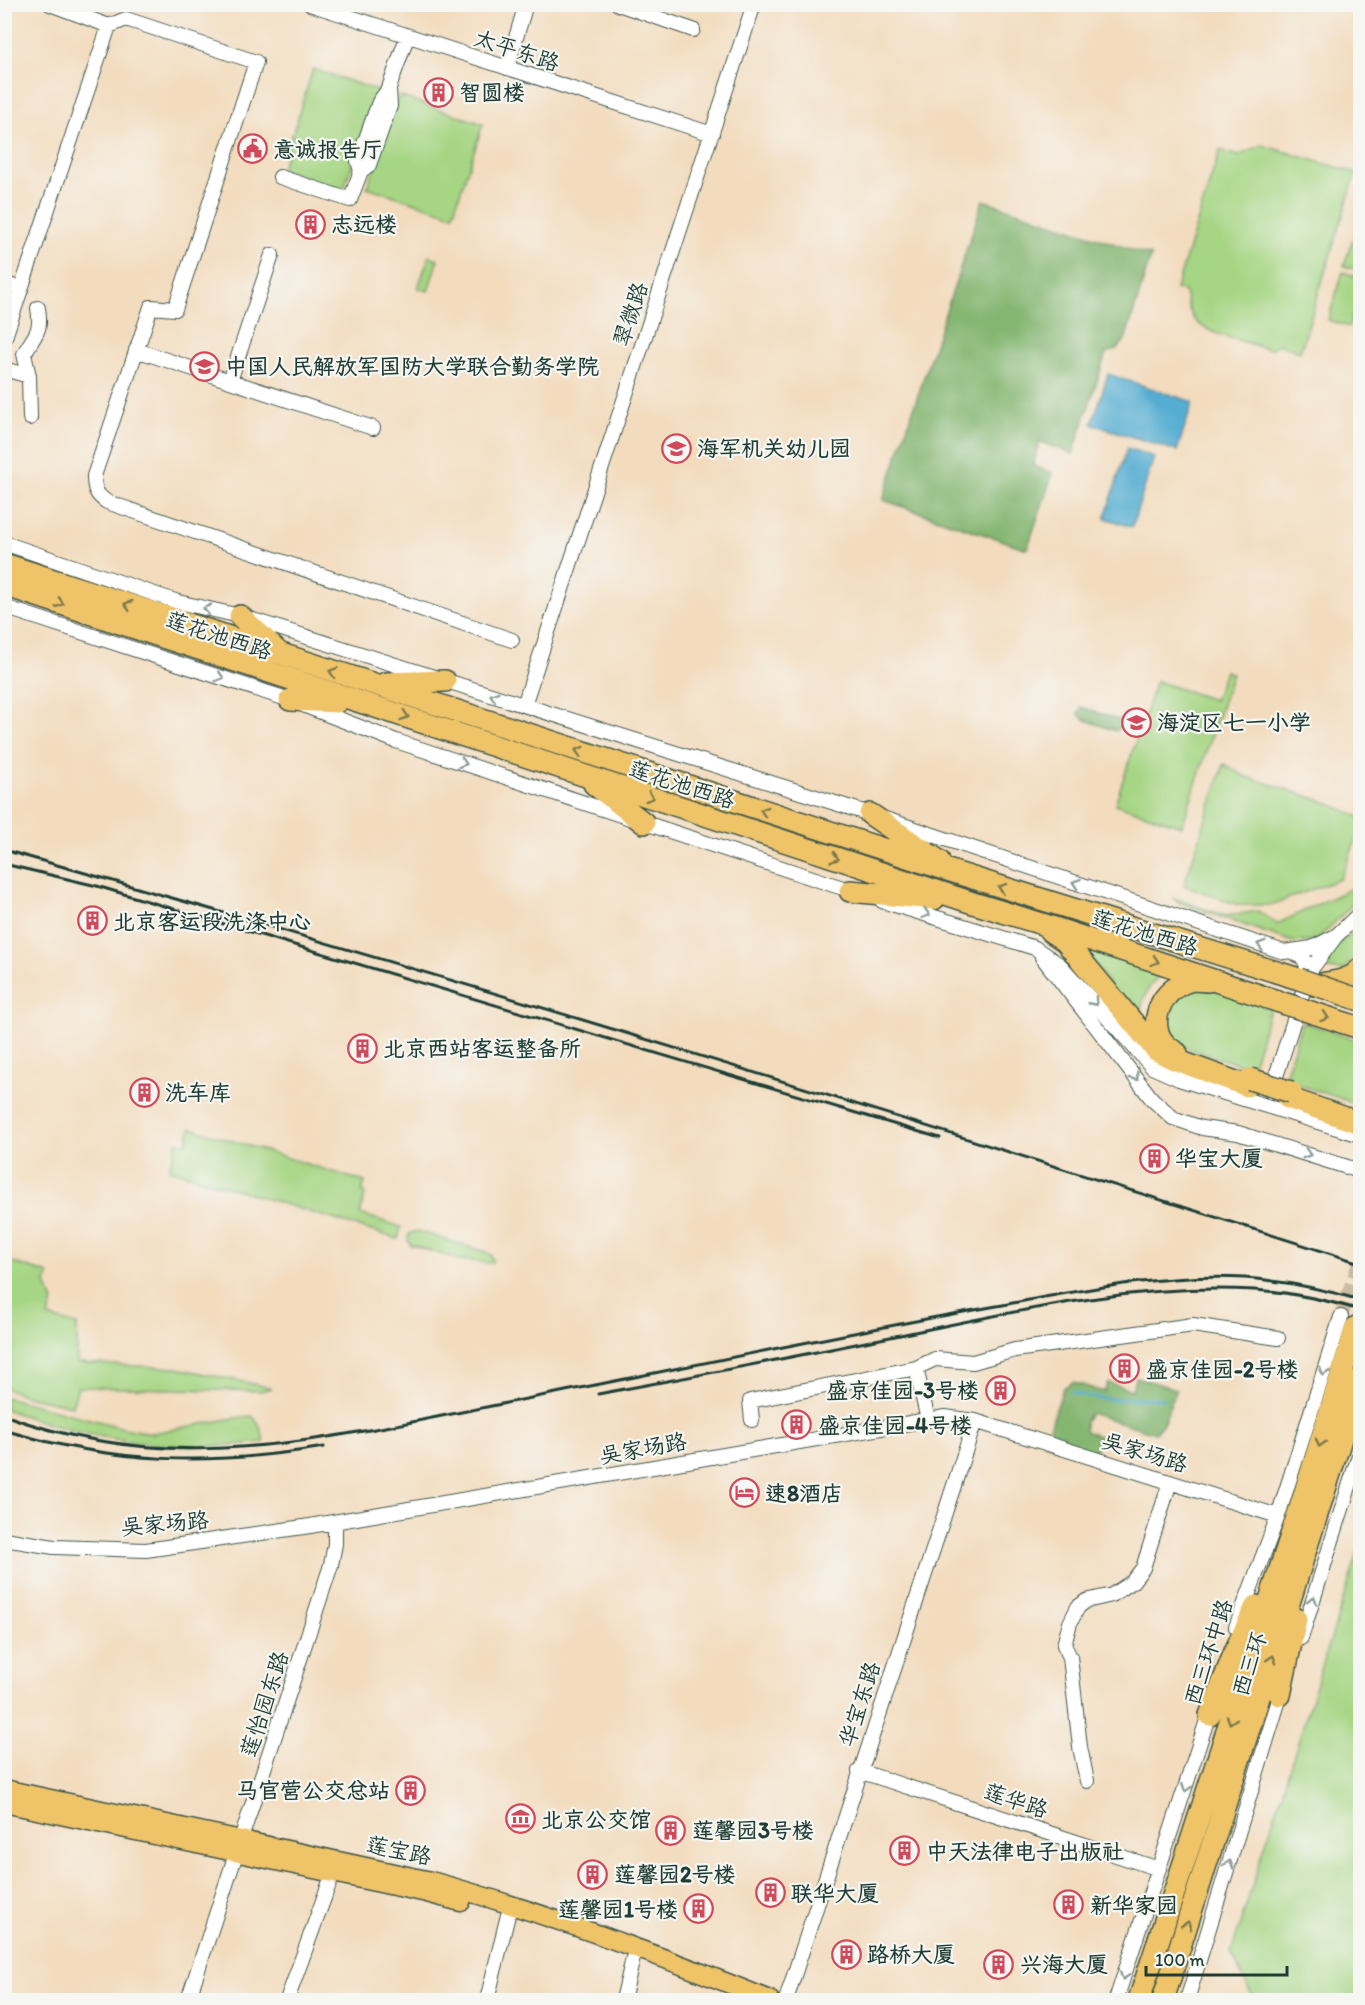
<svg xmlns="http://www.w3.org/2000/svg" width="1365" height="2005" font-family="Itim,'LXGW WenKai TC',sans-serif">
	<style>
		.green { fill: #a6d583; stroke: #62895c; stroke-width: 1.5 }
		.forest { fill: #84b671; stroke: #527a52; stroke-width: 1.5 }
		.water { fill: #55add2; stroke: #3a7583; stroke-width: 1.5 }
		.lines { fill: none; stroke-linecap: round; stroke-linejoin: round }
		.stream { stroke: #55add2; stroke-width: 3 }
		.minor-tunnel { stroke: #c9bca2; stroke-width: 14; stroke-dasharray: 14 7; stroke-linecap: butt }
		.minor-casing { stroke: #3f5549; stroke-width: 16 }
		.major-casing { stroke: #3f5549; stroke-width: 21 }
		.highway-casing { stroke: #3f5549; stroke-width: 24 }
		.minor { stroke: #fff; stroke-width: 14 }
		.major { stroke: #efc469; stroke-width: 18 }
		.highway { stroke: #efc469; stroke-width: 21 }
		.rail { stroke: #1f3d34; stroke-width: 3 }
		.highway-bridge-casing { stroke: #3f5549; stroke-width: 24; stroke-linecap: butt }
		.highway-bridge { stroke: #efc469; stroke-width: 21 }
		.oneway { stroke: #7d7a4c }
		.oneway2 { stroke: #8f9e9a }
		.labels { text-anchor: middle; stroke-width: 4.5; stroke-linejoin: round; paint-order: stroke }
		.street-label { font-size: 22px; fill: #1f3d34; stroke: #f6f6f2 }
		.poi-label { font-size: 22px; font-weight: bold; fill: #1f3d34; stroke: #f6f6f2; text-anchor: start }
	</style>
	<rect width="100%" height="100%" fill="#f6f6f2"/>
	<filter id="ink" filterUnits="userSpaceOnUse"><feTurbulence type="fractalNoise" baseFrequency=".0167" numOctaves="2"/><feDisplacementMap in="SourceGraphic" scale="12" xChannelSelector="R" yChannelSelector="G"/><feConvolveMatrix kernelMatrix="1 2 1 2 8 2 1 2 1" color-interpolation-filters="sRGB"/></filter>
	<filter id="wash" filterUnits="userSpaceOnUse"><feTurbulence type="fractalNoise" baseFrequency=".008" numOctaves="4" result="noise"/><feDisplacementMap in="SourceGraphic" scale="24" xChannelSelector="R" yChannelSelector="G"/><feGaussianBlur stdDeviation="1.35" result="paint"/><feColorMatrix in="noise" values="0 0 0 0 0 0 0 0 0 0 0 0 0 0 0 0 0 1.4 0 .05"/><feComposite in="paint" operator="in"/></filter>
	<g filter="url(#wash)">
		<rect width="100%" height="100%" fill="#f3dcbe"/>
		<path class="green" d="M313,69L379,91L343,190L281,170Z
			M399,96L483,124L453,215L367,187Z
			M1262,145L1356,173L1300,352L1278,344L1271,349L1265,348C1246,342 1205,334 1194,319C1188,311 1187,301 1185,292L1176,289L1220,150L1238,156Z
			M1360,218V271L1344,266Z
			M429,256L438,259L428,291L418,288Z
			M1343,272L1360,278V292L1349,327L1328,320Z
			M1225,671L1232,674L1182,826L1115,804L1156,681L1214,700Z
			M1224,764L1244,776L1326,802L1360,817V831L1340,879L1271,905H1238L1184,885Z
			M1360,865V897L1319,938L1308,942H1293L1178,902L1173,898L1226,916L1258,911L1277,924L1354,887Z
			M1360,925V953L1342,971L1317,967L1334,948Z
			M1082,946L1164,971C1145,988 1140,1002 1140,1027Z
			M1202,984L1270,1009L1252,1068L1192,1050L1176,1043L1166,1027L1165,1003Z
			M1302,1022L1360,1041V1105L1284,1080Z
			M191,1128L365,1182L362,1191L365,1194L360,1214L401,1227L398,1239L169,1169L177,1142L186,1144Z
			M417,1231L486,1252L491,1255L493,1261L491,1263L460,1260L411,1245L408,1240L409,1234Z
			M5,1260L49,1274L46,1283L53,1302L48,1317L77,1325V1363L177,1368L272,1388L261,1391L78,1387L72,1406L26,1396L5,1388Z
			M5,1397L128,1429L153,1433L234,1418L252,1416C260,1425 263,1431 264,1442C175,1453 88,1441 5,1409Z
			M1360,1547V2000H1254L1231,1953Z"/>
		<path class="forest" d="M983,200L1151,256L1125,340L1117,349L1106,353L1073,454L1040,442L1033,466L1053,473L1027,549L883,500Z
			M1081,707L1122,721L1119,729L1115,731L1086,720L1078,714Z
			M1136,1377L1176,1389L1164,1422L1155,1433L1090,1413L1085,1421V1431L1101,1437L1092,1458L1045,1443L1063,1388L1073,1382L1104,1392L1108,1383L1132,1390Z"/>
		<path class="water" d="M1108,374L1193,402L1177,451L1092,424Z
			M1127,448L1154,457L1132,527L1105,518Z"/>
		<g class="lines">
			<path class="stream" d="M1072,1392C1080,1394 1088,1398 1096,1398C1118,1401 1141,1397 1163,1399"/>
		</g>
	</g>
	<g filter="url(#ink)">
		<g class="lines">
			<path class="minor-tunnel" d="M1341,1317L1360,1260"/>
			<defs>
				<path id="minor" d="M50,4L109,26
					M310,4L712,134
					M618,4L693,30
					M507,68L526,4
					M361,171L358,161L379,102L389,88
					M280,177L350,200L361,171L369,165L370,162L390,106L389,88L407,37
					M4,283L21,289
					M4,340L109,26L126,19L256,62L175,309L151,307L94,476C94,489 96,495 107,502L512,640
					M136,350L373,428
					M4,369L29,376
					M230,381L272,255
					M30,418L29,376L24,354C35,333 42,333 38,308
					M4,543L178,602L240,616L870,814L1284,952L1312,948L1336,936
					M4,607L290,700L396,741L858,893
					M524,705L754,4
					M882,901L1035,948L1060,965L1152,1067L1179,1079L1360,1135
					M1292,951L1304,959L1309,972L1336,936L1360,913
					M1042,957L1152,1099L1173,1118L1202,1128L1238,1133L1360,1171
					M1271,1092L1308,976
					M916,1368L928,1420
					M752,1420L750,1401L916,1368L935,1359L973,1362L1015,1350L1193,1325L1278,1338
					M4,1539L54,1547L146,1550L310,1526L945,1417L975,1421L1278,1516
					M1236,1627L1278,1516L1341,1317
					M1301,1638L1360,1452
					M859,1771L1159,1869
					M1087,1781L1080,1747L1070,1657L1064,1645L1070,1623L1078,1607L1086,1601L1112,1595L1132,1582L1143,1568L1170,1482
					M188,2000L331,1565L335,1544V1522
					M287,2000L333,1873
					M487,2000L508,1915
					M623,2000L633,1958
					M786,2000L975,1421
					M1116,2000L1211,1708
					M1187,2000L1282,1690"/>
				<path id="major" d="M4,1789L431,1881C546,1913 659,1955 770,2000
					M4,1803L427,1893L461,1902"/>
				<path id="highway" d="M4,564L960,874L1299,979
					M4,585L973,903L1039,923L1289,1005
					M240,616L277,651
					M386,683L445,681
					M290,700L337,702
					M594,784L644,823
					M870,814L939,861
					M850,891L934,899
					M1050,931L1065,941L1156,1050L1176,1060L1247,1086
					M1314,985C1330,982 1349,982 1360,969
					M1177,1053C1142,1035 1156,991 1189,981C1195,979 1202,981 1208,981
					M1288,1098L1360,1123
					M1280,1695L1296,1619
					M1210,1715L1236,1649L1256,1606
					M1139,2000L1301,1505L1356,1327
					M1163,2000L1360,1379"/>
			</defs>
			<use href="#minor" class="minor-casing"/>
			<use href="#major" class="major-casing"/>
			<use href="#highway" class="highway-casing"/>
			<use href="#minor" class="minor"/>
			<use href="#major" class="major"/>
			<use href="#highway" class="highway"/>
			<path class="rail" d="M4,850C459,978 910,1120 1360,1263
				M4,864L97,886L940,1138
				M598,1394C701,1375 803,1355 905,1334C1019,1311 1136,1283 1254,1290C1290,1292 1326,1300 1360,1310
				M4,1415C142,1467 267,1450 407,1423C457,1413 506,1403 556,1393C701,1364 846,1333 991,1307C1074,1292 1160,1273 1245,1278C1284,1281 1323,1289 1360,1300
				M4,1430C116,1464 210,1466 324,1447"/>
			<defs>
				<path id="highway-bridge" d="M1299,979L1360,1000
					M1289,1005L1360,1028
					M1250,1079L1291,1092"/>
			</defs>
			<use href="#highway-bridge" class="highway-bridge-casing"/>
			<use href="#highway-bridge" class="highway-bridge"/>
		</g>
		<defs><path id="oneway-chevron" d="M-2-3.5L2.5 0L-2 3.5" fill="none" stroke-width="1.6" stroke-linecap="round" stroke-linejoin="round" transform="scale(1.5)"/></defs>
		<g class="oneway">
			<use href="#oneway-chevron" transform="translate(60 603) rotate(18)"/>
			<use href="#oneway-chevron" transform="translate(128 605) rotate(-162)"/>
			<use href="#oneway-chevron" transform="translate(333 672) rotate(-162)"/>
			<use href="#oneway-chevron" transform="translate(405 716) rotate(18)"/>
			<use href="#oneway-chevron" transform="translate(579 751) rotate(-162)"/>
			<use href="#oneway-chevron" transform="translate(650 797) rotate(18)"/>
			<use href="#oneway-chevron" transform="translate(764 811) rotate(-162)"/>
			<use href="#oneway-chevron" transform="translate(835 858) rotate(18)"/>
			<use href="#oneway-chevron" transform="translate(1002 888) rotate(-163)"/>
			<use href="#oneway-chevron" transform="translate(1155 961) rotate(18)"/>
			<use href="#oneway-chevron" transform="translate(1325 1017) rotate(18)"/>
			<use href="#oneway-chevron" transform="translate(1320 1443) rotate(107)"/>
			<use href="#oneway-chevron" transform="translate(1272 1659) rotate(-72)"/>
			<use href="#oneway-chevron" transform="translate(1231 1720) rotate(108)"/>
			<use href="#oneway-chevron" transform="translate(1187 1925) rotate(-72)"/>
		</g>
		<g class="oneway2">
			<use href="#oneway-chevron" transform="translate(207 609) rotate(-167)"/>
			<use href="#oneway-chevron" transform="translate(220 677) rotate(18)"/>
			<use href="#oneway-chevron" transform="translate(494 696) rotate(-162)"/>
			<use href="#oneway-chevron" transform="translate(463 763) rotate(18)"/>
			<use href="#oneway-chevron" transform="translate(1076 883) rotate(-161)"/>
			<use href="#oneway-chevron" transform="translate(926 914) rotate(17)"/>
			<use href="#oneway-chevron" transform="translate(1261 945) rotate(-163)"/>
			<use href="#oneway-chevron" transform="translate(1094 1002) rotate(48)"/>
			<use href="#oneway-chevron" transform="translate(1135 1077) rotate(52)"/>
			<use href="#oneway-chevron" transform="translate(1307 1154) rotate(17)"/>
			<use href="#oneway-chevron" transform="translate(1324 1372) rotate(108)"/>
			<use href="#oneway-chevron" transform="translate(1313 1600) rotate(-72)"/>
			<use href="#oneway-chevron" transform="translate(1186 1788) rotate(108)"/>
			<use href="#oneway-chevron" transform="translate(1229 1864) rotate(-73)"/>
			<use href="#oneway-chevron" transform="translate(1124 1976) rotate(108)"/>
		</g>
	</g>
	<defs>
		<symbol id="building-ring" viewBox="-11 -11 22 22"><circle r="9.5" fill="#f6f6f2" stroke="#d1495b" stroke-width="1.5"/><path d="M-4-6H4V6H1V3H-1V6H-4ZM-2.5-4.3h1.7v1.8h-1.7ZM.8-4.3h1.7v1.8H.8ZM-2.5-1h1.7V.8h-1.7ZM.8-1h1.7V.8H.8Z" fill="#d1495b"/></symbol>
		<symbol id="civic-ring" viewBox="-11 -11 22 22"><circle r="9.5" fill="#f6f6f2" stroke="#d1495b" stroke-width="1.5"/><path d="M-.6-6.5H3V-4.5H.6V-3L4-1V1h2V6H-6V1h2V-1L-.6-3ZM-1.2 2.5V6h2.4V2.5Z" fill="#d1495b"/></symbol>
		<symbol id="university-ring" viewBox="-11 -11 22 22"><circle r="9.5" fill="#f6f6f2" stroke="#d1495b" stroke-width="1.5"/><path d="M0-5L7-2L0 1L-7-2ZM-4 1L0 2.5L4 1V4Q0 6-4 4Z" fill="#d1495b"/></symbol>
		<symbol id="school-ring" viewBox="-11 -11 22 22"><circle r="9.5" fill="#f6f6f2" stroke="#d1495b" stroke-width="1.5"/><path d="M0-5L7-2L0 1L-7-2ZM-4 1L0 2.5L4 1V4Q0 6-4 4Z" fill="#d1495b"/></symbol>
		<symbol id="hotel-ring" viewBox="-11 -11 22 22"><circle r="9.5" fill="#f6f6f2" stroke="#d1495b" stroke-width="1.5"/><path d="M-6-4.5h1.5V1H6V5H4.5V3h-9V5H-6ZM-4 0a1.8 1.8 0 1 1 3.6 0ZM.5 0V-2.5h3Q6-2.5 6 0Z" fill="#d1495b"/></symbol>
		<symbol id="museum-ring" viewBox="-11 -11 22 22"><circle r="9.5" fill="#f6f6f2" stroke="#d1495b" stroke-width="1.5"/><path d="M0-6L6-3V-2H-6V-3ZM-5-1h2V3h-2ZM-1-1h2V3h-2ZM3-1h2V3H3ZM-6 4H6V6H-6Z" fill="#d1495b"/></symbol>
	</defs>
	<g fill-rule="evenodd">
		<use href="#building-ring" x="422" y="76" width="33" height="33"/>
		<use href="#civic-ring" x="236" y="132" width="33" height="33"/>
		<use href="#building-ring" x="294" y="208" width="33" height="33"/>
		<use href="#university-ring" x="188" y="350" width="33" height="33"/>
		<use href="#school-ring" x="660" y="432" width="33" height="33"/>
		<use href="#school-ring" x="1120" y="706" width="33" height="33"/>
		<use href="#building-ring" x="76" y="904" width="33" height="33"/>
		<use href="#building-ring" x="346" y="1032" width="33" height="33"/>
		<use href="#building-ring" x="128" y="1076" width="33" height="33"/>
		<use href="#building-ring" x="1138" y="1142" width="33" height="33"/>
		<use href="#building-ring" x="1108" y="1352" width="33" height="33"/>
		<use href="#building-ring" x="984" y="1374" width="33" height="33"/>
		<use href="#building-ring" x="780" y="1408" width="33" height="33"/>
		<use href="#hotel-ring" x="728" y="1476" width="33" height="33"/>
		<use href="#building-ring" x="394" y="1774" width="33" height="33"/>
		<use href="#museum-ring" x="504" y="1802" width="33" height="33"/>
		<use href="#building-ring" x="654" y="1814" width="33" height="33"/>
		<use href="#building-ring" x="888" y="1834" width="33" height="33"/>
		<use href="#building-ring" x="576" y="1858" width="33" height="33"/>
		<use href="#building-ring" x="754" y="1876" width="33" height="33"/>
		<use href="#building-ring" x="1052" y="1888" width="33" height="33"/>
		<use href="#building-ring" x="682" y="1892" width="33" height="33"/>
		<use href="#building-ring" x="830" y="1938" width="33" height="33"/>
		<use href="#building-ring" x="982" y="1948" width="33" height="33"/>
	</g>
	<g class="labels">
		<g class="street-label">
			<text transform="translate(517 50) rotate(18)" y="8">太平东路</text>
			<text transform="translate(630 314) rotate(-72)" y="8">翠微路</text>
			<text transform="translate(219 635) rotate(18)" y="8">莲花池西路</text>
			<text transform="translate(682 784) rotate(18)" y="8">莲花池西路</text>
			<text transform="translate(1145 932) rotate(17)" y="8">莲花池西路</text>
			<text transform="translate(643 1448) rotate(-10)" y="8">吴家场路</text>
			<text transform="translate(1145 1452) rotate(17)" y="8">吴家场路</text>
			<text transform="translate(165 1523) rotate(-5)" y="8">吴家场路</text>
			<text transform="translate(1208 1652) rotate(-72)" y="8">西三环中路</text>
			<text transform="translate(1249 1664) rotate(-72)" y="8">西三环</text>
			<text transform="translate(264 1704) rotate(-72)" y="8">莲怡园东路</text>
			<text transform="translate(859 1704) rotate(-72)" y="8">华宝东路</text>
			<text transform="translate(1016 1800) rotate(18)" y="8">莲华路</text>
			<text transform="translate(399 1850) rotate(12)" y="8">莲宝路</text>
		</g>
		<g class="poi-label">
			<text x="459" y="100">智圆楼</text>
			<text x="273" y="157">意诚报告厅</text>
			<text x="331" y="232">志远楼</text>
			<text x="225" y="374">中国人民解放军国防大学联合勤务学院</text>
			<text x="697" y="456">海军机关幼儿园</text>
			<text x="1157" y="730">海淀区七一小学</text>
			<text x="113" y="929">北京客运段洗涤中心</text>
			<text x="383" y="1056">北京西站客运整备所</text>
			<text x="165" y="1100">洗车库</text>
			<text x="1175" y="1166">华宝大厦</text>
			<text x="1146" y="1377">盛京佳园-2号楼</text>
			<text x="979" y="1398" text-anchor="end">盛京佳园-3号楼</text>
			<text x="818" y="1433">盛京佳园-4号楼</text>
			<text x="765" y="1501">速8酒店</text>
			<text x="390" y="1798" text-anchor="end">马官营公交总站</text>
			<text x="541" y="1827">北京公交馆</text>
			<text x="692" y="1838">莲馨园3号楼</text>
			<text x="926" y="1859">中天法律电子出版社</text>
			<text x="614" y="1882">莲馨园2号楼</text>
			<text x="791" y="1901">联华大厦</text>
			<text x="1090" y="1913">新华家园</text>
			<text x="678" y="1917" text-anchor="end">莲馨园1号楼</text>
			<text x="867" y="1962">路桥大厦</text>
			<text x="1020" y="1972">兴海大厦</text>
		</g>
	</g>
	<rect width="1365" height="2005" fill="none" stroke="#f6f6f2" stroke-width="24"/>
	<path d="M1146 1966v9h141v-9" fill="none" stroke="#1f3d34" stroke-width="3"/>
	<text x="1155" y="1966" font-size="18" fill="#1f3d34" stroke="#f6f6f2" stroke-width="4.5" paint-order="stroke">100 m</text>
</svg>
